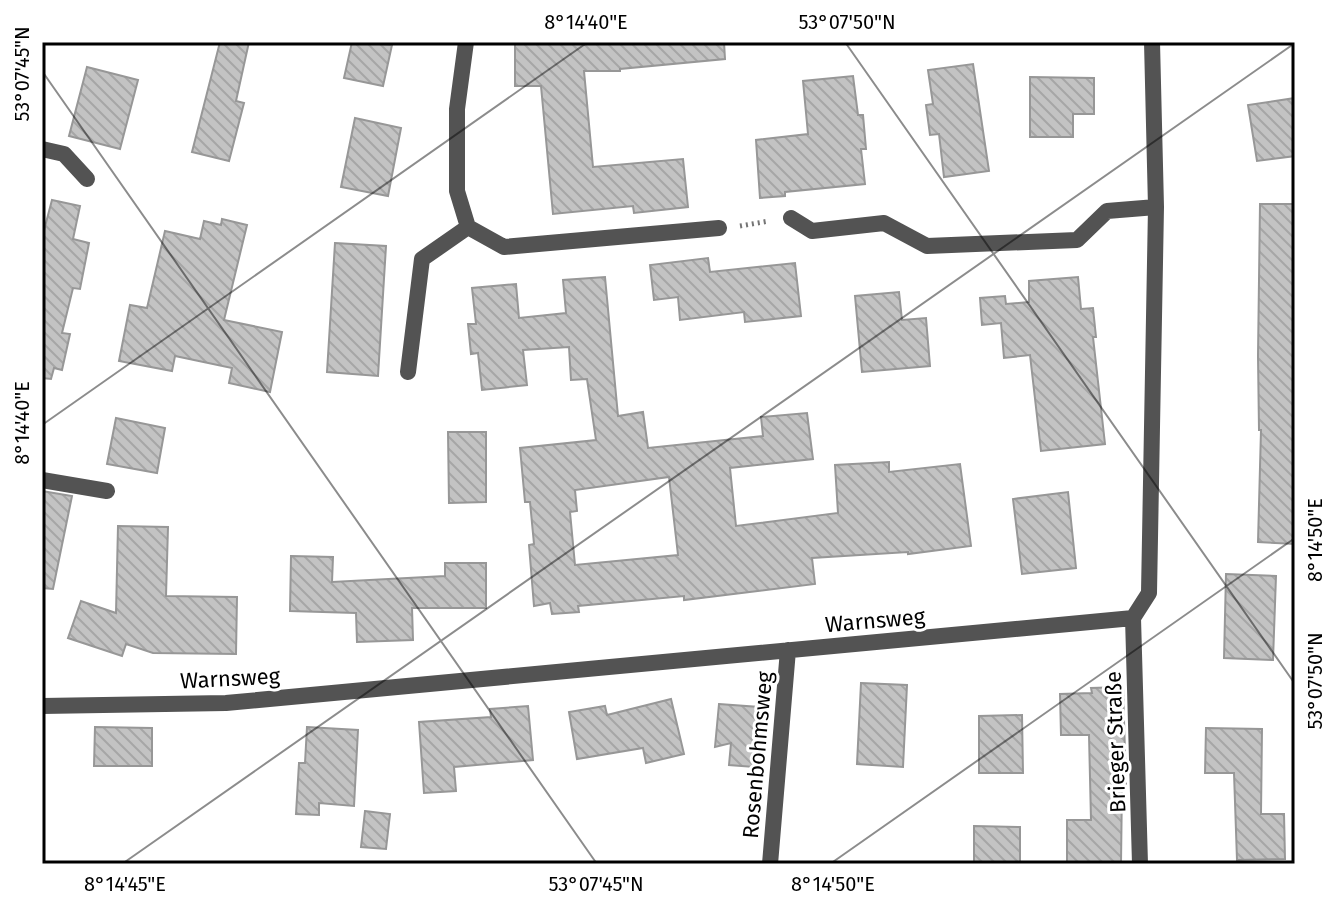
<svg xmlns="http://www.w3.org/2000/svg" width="1337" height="906" font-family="'Fira Sans',sans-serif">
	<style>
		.building { fill: url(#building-back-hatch); stroke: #979797; stroke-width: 2; fill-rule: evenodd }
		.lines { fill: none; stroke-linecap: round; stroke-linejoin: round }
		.path { stroke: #757575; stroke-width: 5; stroke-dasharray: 2 4; stroke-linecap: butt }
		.street { stroke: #535353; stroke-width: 16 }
		.ticks { fill: none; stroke: #000; stroke-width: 2; stroke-opacity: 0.45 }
		.labels { text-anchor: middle; stroke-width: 6; stroke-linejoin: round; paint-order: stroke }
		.street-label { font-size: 22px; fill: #000; stroke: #fff }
		.neatline { fill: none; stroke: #000; stroke-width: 3 }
		.ticks-label { font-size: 20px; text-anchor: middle; fill: #000 }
	</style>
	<defs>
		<pattern id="building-back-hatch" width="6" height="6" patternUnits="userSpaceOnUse" patternTransform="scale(2)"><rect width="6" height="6" fill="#c3c3c3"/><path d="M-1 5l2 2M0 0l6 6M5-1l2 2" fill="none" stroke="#a6a6a6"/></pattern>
	</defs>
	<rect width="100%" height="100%" fill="#fff"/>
	<path class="building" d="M220,42H249L236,101L244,103L229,161L192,152Z
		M352,42L392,45L383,86L344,78Z
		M515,42H724L725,59L620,69V71H584L593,167L683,159L688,207L634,213L633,206L553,214L541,86H515Z
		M973,64L989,171L944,177L939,134L930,135L926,105L933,104L928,70Z
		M87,67L138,80L120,149L69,136Z
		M853,76L858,115H863L866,149H861L865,184L785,192V196L760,198L756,140L808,134L803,81Z
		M1030,77L1094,78V114H1073V137H1030Z
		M1295,98V156L1257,161L1248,105Z
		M355,118L401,128L388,196L341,187Z
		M52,200L80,206L73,239L89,243L80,289L73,288L62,333L70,334L62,370L54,368L51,379L42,378V238Z
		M1260,204H1295V544L1258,542L1261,430H1259L1258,356Z
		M222,219L247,225L224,320L282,332L270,392L229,383L232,368L175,356L172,371L119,361L130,305L147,308L165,231L200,239L204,221L221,225Z
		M335,243L386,246L378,376L327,372Z
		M708,258L710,272L795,263L801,316L745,322L744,312L680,320L678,297L654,300L650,265Z
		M605,277L618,416L643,412L648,448L763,436L761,417L807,413L813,459L730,468L736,526L838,513L835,465L889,462V472L960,464L971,546L908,554V552L812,558L815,584L684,600V596L578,606L579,612L552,614L550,603L534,606L529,545L534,544L530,502H525L520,448L596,440L587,379L571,380L569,347L523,350L527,385L482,390L478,353L471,354L468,324H476L472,288L516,284L519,318L566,313L563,280ZM669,477L678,555L575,565L570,512L577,511L575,490Z
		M1078,277L1081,309L1093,308L1096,337H1093L1105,444L1041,451L1030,355L1004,358L1001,323L982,325L980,298L1005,296L1006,304L1029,302V281Z
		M899,292L902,320L926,318L930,366L862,372L855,296Z
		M116,418L165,428L157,473L107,464Z
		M448,432H486V502L449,503Z
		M42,491L72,496L53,589L42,588Z
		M1068,492L1076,568L1022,574L1013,499Z
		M118,526L168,527L166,596L237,597L236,654L153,653L126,644L122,656L68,638L81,601L116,613Z
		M291,556L333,557L332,582L445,576V563H486V608H412L413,640L357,642L356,613L290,611Z
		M1226,574L1276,576L1273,660L1224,658Z
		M861,683L907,685L903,767L857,764Z
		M1123,687L1126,784H1122L1121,864H1067V820H1091L1089,735H1061L1060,694L1092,693L1091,688Z
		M671,699L684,754L646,763L643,748L577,759L569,712L605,706L607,715Z
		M719,704L759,707L754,767L729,765L731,743L715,747Z
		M528,706L533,760L454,767L456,791L424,793L419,722L491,717L490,709Z
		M1022,715L1023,773H979V716Z
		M95,727L152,728V766H94Z
		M307,727L358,730L354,806L319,803V815L296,814L299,763H305Z
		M1206,728L1262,729L1261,814H1284L1285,859L1237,860L1234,773H1205Z
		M365,811L390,814L386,849L361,847Z
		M974,826L1020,827V864H974Z"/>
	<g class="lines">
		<path class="path" d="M740,226L769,221"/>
		<path class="street" d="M466,42L457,109V191L468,227
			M42,149L64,154L87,179
			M791,218L812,231L884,223L927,246L1077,240L1107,211L1156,207
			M408,372L422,259L468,227L504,247L719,228
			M42,480L107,491
			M1133,618L1140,864
			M42,706L226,703L1133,618L1149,593L1156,207L1152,42
			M770,864L788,650"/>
	</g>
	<path class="ticks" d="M845,42L1295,684M42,71L597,864M42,425L588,42M122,864L1295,43M830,864L1295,538"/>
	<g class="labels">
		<g class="street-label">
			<text transform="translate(875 620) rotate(-5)" y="8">Warnsweg</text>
			<text transform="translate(230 678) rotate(-3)" y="8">Warnsweg</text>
			<text transform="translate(1115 742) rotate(-92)" y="8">Brieger Straße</text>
			<text transform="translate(757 755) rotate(-85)" y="8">Rosenbohmsweg</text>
		</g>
	</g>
	<rect width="1337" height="906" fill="none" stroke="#ffffff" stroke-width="88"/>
	<rect x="44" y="44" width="1249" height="818" class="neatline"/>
	<g class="ticks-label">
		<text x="586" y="29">8°14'40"E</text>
		<text x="847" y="29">53°07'50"N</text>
		<text transform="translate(22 74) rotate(-90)" y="7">53°07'45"N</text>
		<text transform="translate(22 423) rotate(-90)" y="7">8°14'40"E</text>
		<text transform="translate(1315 540) rotate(-90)" y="7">8°14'50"E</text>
		<text transform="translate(1315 681) rotate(-90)" y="7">53°07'50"N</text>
		<text x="125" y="891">8°14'45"E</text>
		<text x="596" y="891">53°07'45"N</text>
		<text x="833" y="891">8°14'50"E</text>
	</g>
</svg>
